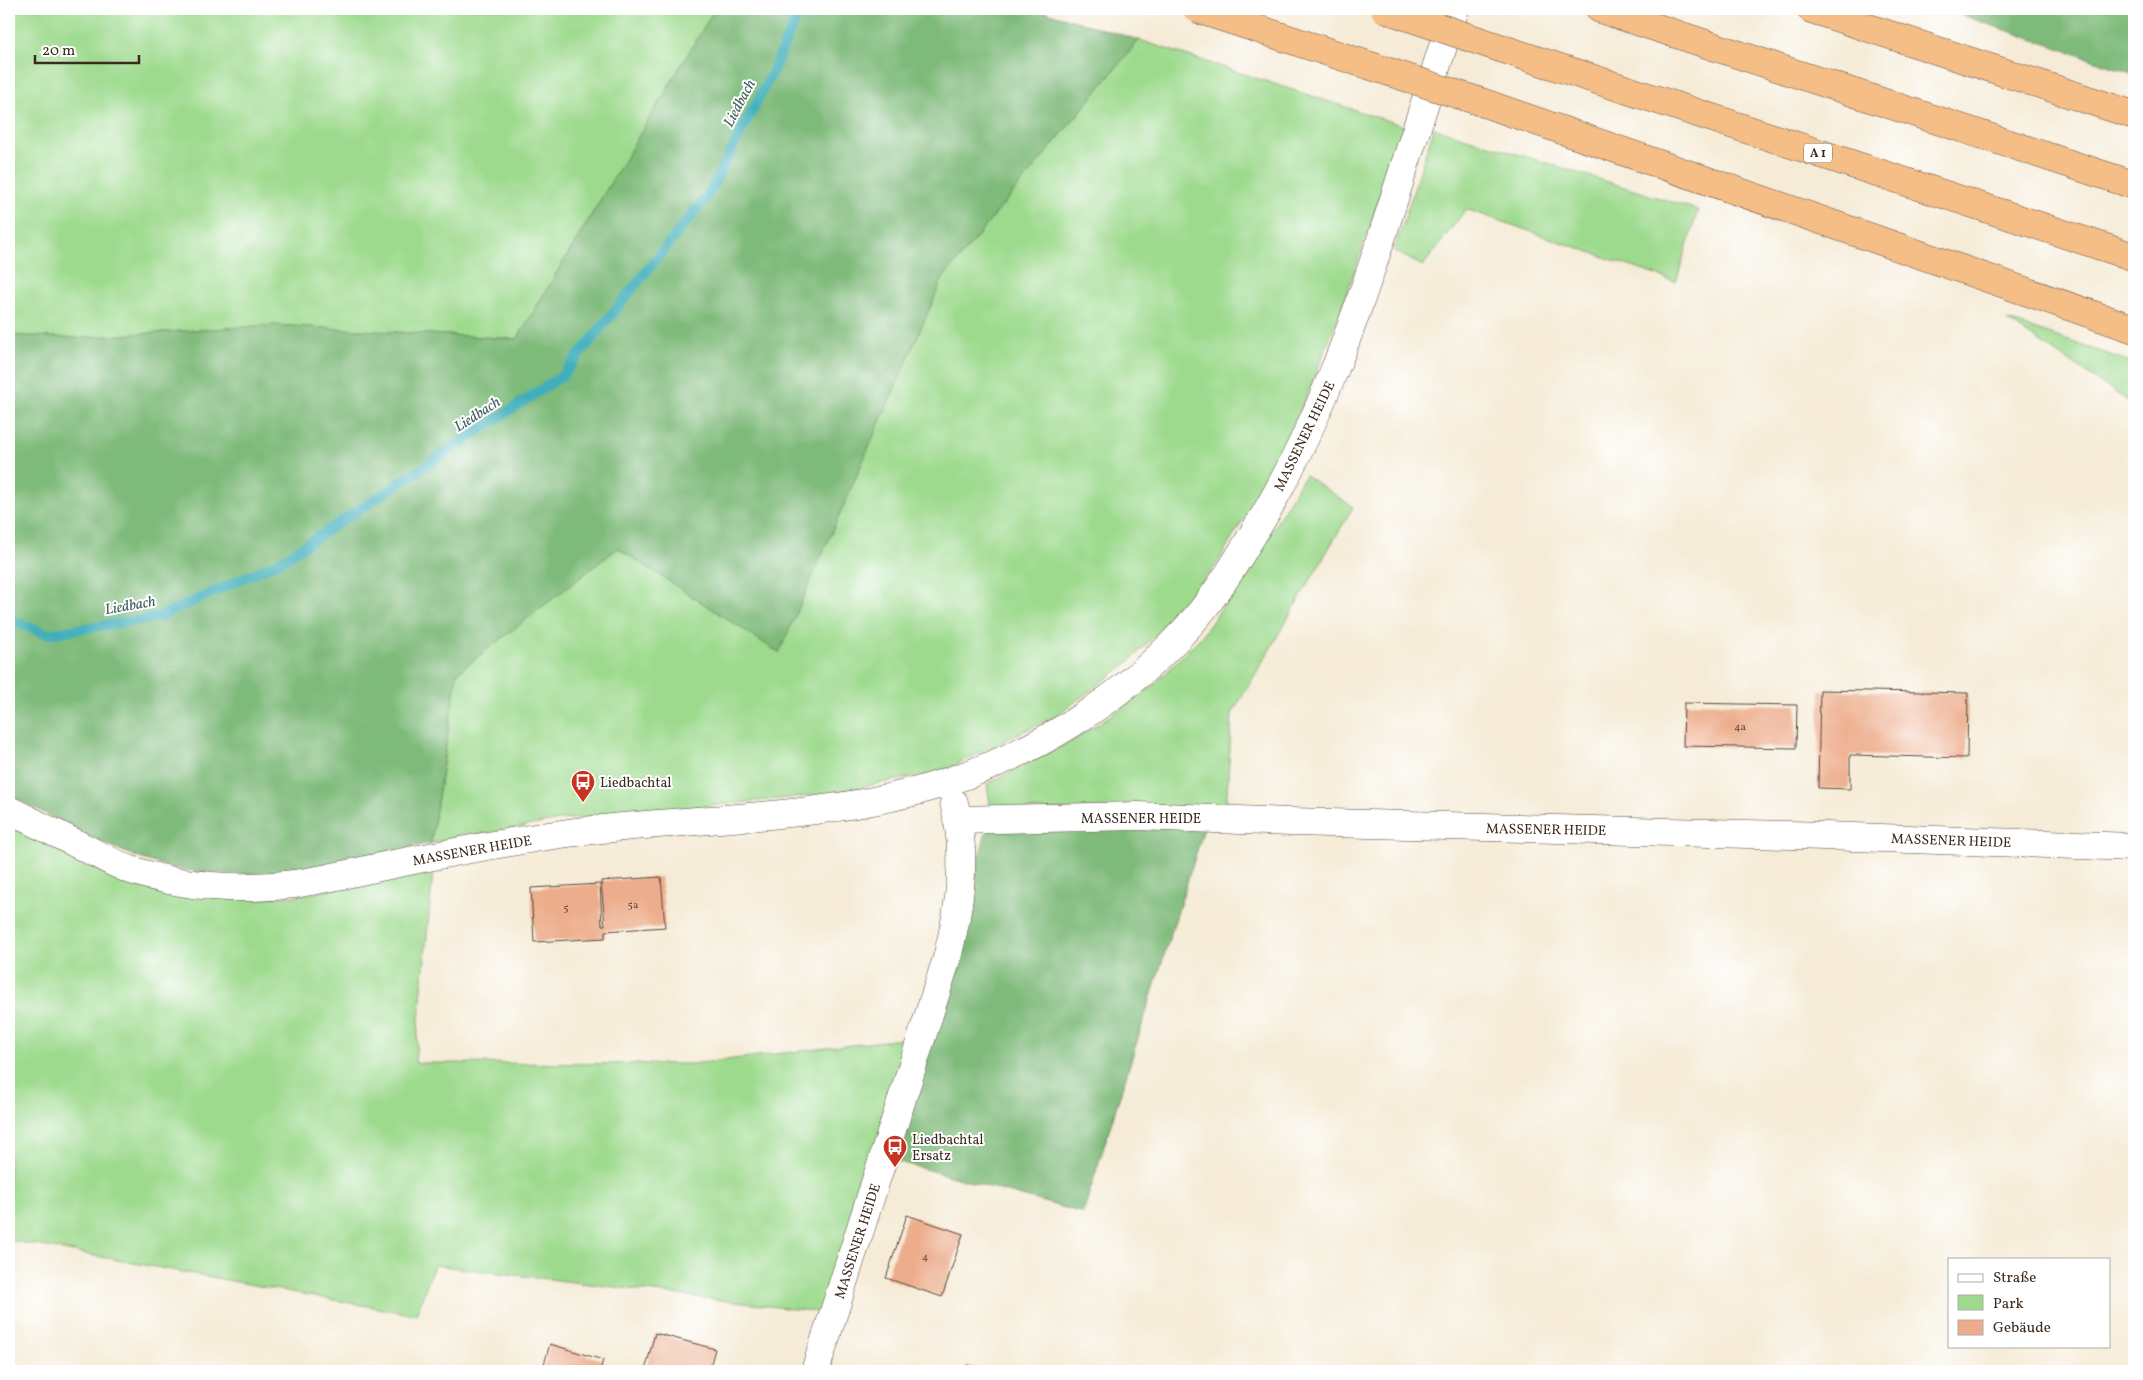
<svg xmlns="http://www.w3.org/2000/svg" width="2143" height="1380" font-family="Vollkorn,serif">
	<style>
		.green { fill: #9eda8e; stroke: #6c8256 }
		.forest { fill: #7eba79; stroke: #5c724c }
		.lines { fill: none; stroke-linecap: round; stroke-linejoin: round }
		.stream { stroke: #40afbc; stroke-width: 10 }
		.building { fill: #edad8c }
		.minor-casing { stroke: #57473a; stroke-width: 29 }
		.highway-casing { stroke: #57473a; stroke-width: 29 }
		.minor { stroke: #fff; stroke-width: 28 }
		.highway { stroke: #f6be87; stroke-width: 28 }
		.highway-bridge-casing { stroke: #57473a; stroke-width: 29; stroke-linecap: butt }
		.highway-bridge { stroke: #f6be87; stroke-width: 28 }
		.labels { text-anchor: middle; stroke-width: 4; stroke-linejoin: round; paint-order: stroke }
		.number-label { font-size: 11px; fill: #684b3a }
		.shield { fill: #fff; stroke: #766a62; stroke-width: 1 }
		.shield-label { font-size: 12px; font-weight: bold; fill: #3b2a1e }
		.street-label { font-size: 14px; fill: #3b2a1e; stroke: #fff }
		.poi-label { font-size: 14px; fill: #3b2a1e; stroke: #fff; text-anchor: start }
		.water-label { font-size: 15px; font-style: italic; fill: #3d5f5d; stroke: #fff }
	</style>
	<rect width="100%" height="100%" fill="#fff"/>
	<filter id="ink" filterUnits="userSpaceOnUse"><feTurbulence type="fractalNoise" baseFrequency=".02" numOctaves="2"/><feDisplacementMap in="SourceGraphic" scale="10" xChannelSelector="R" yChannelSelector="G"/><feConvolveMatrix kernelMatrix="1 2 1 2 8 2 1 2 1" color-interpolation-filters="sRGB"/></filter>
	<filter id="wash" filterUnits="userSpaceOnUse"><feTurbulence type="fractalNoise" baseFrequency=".0096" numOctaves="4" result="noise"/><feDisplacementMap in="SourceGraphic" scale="20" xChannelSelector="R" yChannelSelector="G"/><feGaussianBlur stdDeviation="1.12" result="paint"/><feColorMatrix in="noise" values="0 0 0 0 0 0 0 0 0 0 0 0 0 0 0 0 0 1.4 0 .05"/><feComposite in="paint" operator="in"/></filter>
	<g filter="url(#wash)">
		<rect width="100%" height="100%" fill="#f5ebd6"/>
		<path class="green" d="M14,9H715L517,339L273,325L76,338L9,335V13Z
			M1139,40L1404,126L1343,304L1311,386L1277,463L1216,565L1172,618L1129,662L1057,715L941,772L810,796L560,820L431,843L457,673L618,548L779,652L943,278Z
			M1434,128L1698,210L1676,282L1466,209L1423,266L1394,251Z
			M2007,320L2134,363V405Z
			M1305,475L1353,507L1232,714L1226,809L991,810L987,784L1074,740L1151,688L1201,637L1242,580Z
			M9,825L122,882L167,893L295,896L433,872L415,1063L692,1064L909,1038L826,1313L434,1265L416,1315L9,1240Z"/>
		<path class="forest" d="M715,9H1036L1139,40L943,278L779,653L618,548L457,673L431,843C333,863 230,894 132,855C90,838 50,815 9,795V335L76,338L273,325L517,339Z
			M1944,9H2134V74Z
			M1206,822L1083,1213L892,1160L988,825Z"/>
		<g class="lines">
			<path class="stream" d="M9,620L48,634L159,617L281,561L562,376L708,195L772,73L800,9"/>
		</g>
		<g id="blocks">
			<path class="building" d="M1820,690L1968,693L1967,758L1850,755V789L1818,788Z
				M1684,703L1797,705L1796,748L1683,746Z
				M661,877L665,927L605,931V938L534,942L531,888L600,884L602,925H605L601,881Z
				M907,1215L963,1234L942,1297L886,1278Z
				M655,1333L715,1349L709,1371H645Z
				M550,1344L603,1360L600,1371H542Z
				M967,1365L983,1371H965Z"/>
		</g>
	</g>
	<g filter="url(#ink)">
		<use href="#blocks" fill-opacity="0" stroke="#57473a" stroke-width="1"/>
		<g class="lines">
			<defs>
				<path id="minor" d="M9,810C35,823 61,836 87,849C101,856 116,865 131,870C182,887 241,891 294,884C329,879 364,870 399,863C452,852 507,842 561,834C680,817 800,822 917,791C1026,761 1127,700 1200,613C1225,582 1244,549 1264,516C1318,423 1351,332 1384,230C1408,157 1431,83 1455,9
					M957,820L1138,816L1292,822L1826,836L2134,847
					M815,1371L947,958C960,907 968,855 954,803"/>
				<path id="highway" d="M1600,9L2134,185
					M1811,9L2134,115
					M1503,49L2134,257
					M1481,102L2134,329"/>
			</defs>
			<use href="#minor" class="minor-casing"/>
			<use href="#highway" class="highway-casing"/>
			<use href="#minor" class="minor"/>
			<use href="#highway" class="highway"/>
			<defs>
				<path id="highway-bridge" d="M1197,9L1481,102
					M1385,9L1503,49"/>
			</defs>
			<use href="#highway-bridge" class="highway-bridge-casing"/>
			<use href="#highway-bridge" class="highway-bridge"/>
		</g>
	</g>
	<defs>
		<symbol id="bus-pin" viewBox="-11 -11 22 30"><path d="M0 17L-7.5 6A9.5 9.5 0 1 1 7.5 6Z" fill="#c8321e" stroke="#fff"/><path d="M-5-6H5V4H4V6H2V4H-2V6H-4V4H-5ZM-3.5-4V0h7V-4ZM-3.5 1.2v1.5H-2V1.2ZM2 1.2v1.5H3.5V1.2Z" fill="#fff"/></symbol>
	</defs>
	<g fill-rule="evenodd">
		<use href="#bus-pin" x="569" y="768" width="28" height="38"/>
		<use href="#bus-pin" x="881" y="1133" width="28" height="38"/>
	</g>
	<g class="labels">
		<g class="number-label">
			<text x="1740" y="730">4a</text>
			<text x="633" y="908">5a</text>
			<text x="566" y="911">5</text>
			<text x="925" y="1260">4</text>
		</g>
		<rect class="shield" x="1804" y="143.5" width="28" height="19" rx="4"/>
		<g class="shield-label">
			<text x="1818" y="157">A 1</text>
		</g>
		<g class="street-label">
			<text transform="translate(1304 436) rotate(-64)" y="5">MASSENER HEIDE</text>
			<text x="1141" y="823">MASSENER HEIDE</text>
			<text transform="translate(1546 829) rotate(1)" y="5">MASSENER HEIDE</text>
			<text transform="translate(1951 840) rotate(2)" y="5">MASSENER HEIDE</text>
			<text transform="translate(472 850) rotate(-10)" y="5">MASSENER HEIDE</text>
			<text transform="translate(857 1241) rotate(-72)" y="5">MASSENER HEIDE</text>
		</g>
		<g class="poi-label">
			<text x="600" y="787">Liedbachtal</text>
			<text x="912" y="1144">Liedbachtal<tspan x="912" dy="16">Ersatz</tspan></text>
		</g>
		<g class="water-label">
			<text transform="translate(739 103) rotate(-62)" y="5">Liedbach</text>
			<text transform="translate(477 414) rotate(-33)" y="5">Liedbach</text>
			<text transform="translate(130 605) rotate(-10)" y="5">Liedbach</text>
		</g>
	</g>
	<rect width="2143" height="1380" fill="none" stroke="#fff" stroke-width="30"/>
	<rect x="1948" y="1258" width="162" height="90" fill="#ffffff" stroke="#b1aaa5"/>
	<rect x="1958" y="1274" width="25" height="8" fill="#ffffff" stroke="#b1aaa5"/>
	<text x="1993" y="1282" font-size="15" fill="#3b2a1e">Straße</text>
	<rect x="1958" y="1295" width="25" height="15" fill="#9eda8e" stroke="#b1aaa5"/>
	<text x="1993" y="1308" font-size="15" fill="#3b2a1e">Park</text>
	<rect x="1958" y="1320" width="25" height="15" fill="#edad8c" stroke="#b1aaa5"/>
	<text x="1993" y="1332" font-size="15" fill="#3b2a1e">Gebäude</text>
	<path d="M35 55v8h104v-8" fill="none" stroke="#3b2a1e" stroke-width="2.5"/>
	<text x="42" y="55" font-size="15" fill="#3b2a1e" stroke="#ffffff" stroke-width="4" paint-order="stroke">20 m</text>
</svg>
